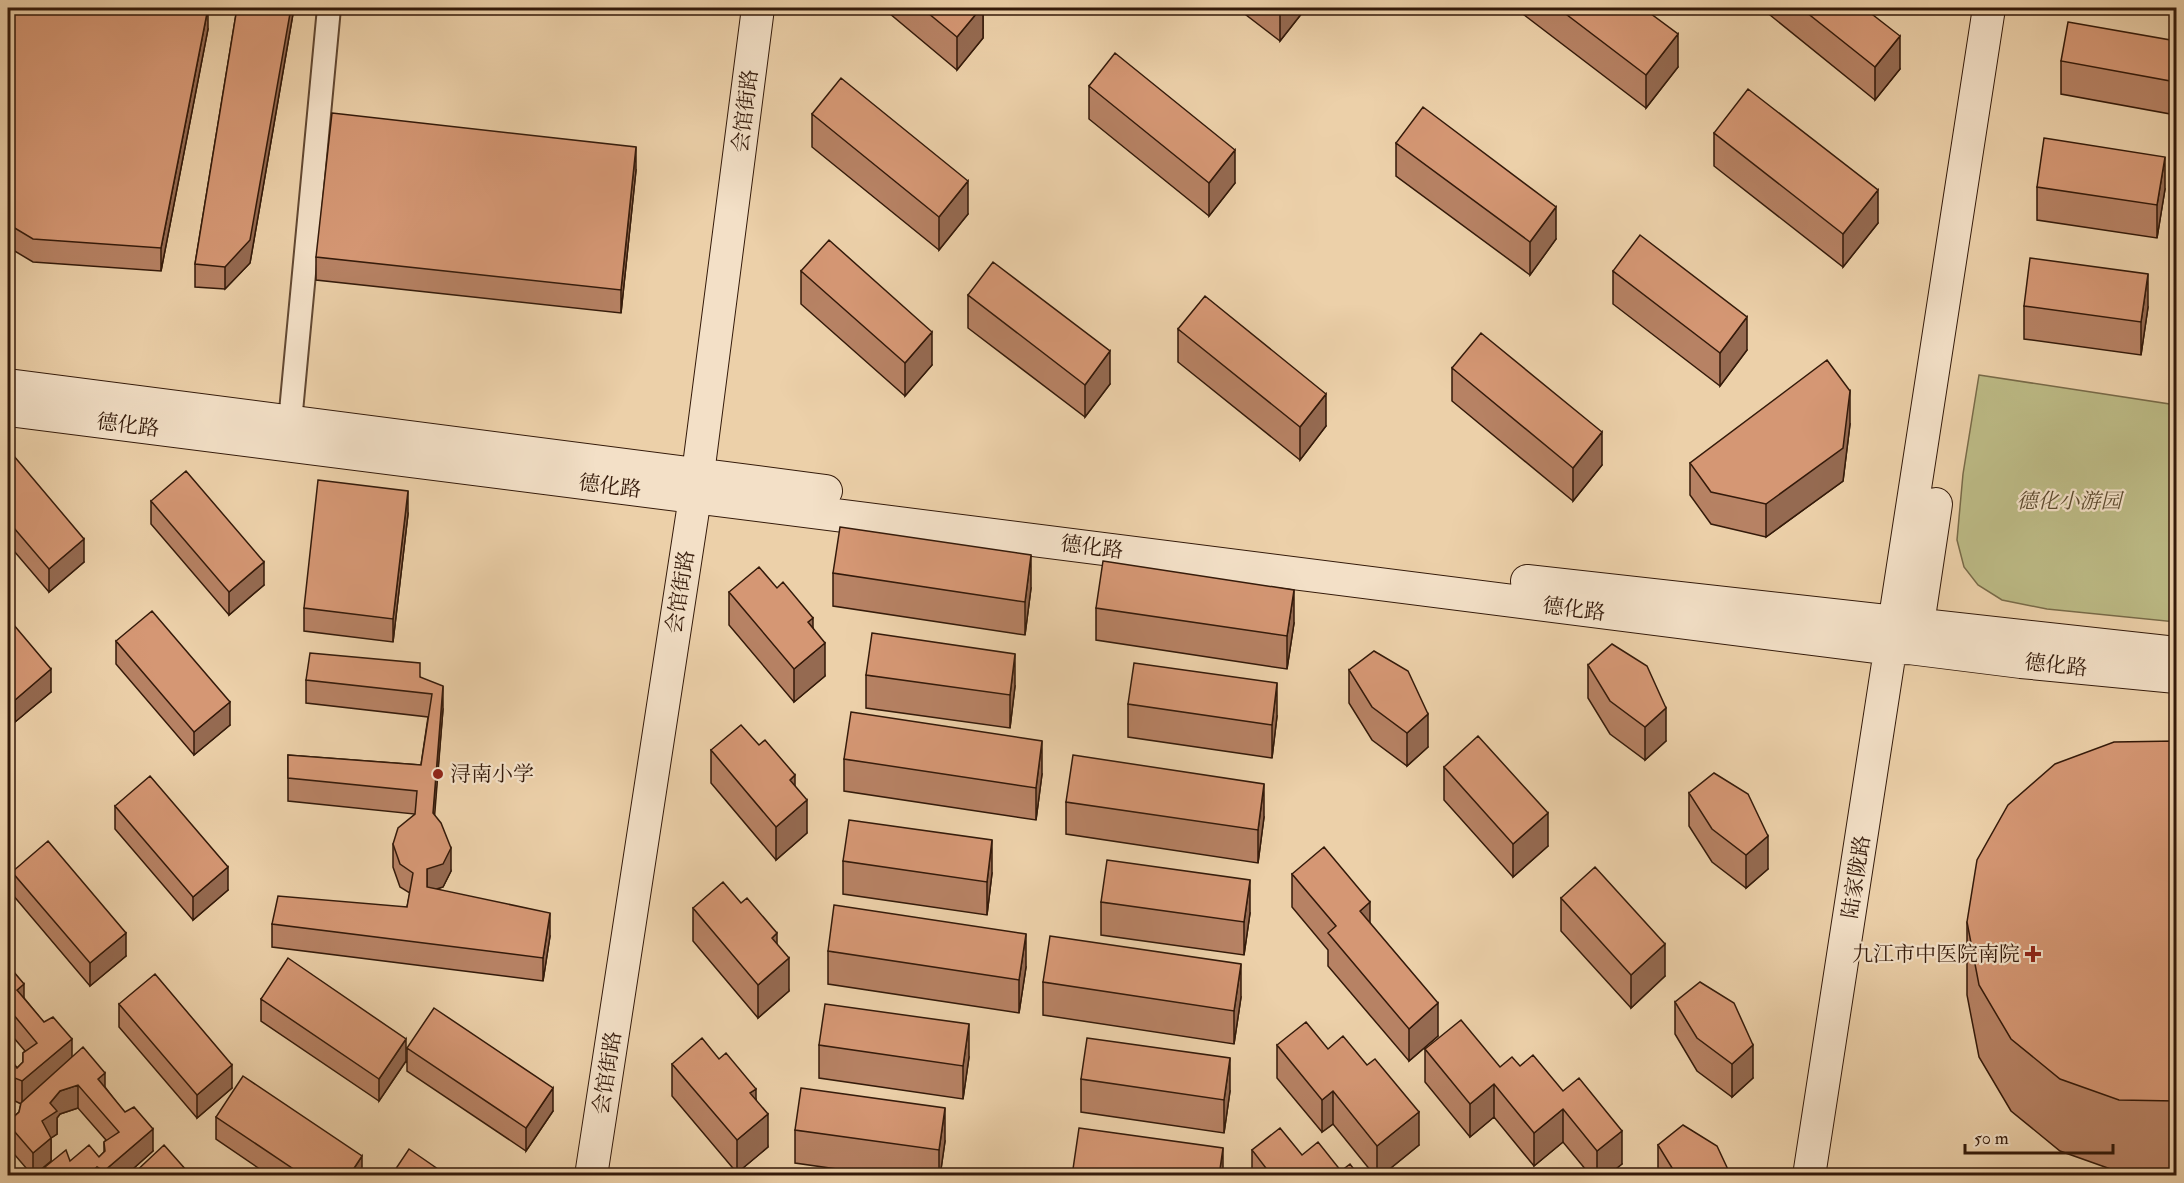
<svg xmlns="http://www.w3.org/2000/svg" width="2184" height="1183" font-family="'IM FELL Double Pica','Noto Serif SC',serif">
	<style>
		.green { fill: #bcba85; stroke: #786a48; stroke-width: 1.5 }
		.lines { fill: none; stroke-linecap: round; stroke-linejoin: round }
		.street-casing { stroke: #624832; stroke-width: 26 }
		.secondary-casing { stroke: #341a0a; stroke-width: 34 }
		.street { stroke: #f3e0c7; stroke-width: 22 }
		.secondary { stroke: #f3e0c7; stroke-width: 32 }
		.wall { fill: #b78264; stroke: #341a0a; stroke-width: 1.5 }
		.shaded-wall { fill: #956a51; stroke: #341a0a; stroke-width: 1.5 }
		.building { fill: #d59774; stroke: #341a0a; stroke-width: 1.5 }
		.poi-dot { fill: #8f2418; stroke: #f3e0c7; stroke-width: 2 }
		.labels { text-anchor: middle; stroke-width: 4.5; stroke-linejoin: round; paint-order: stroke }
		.street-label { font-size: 21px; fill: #341a0a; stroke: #f3e0c7 }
		.park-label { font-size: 21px; font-style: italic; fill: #5d4a2f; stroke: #f3e0c7 }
		.poi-label { font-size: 21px; fill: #341a0a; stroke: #f3e0c7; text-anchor: start }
	</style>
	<rect width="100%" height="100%" fill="#ecd0a9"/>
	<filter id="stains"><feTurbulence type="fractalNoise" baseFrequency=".00333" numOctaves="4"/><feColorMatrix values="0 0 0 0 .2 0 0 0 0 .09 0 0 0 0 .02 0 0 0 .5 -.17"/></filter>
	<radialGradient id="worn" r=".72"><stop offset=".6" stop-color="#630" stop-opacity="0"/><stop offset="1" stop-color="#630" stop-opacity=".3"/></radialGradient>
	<path class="green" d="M1979,375L2176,405V622L2047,609L2002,600L1978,585L1964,567L1957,540L1963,474Z"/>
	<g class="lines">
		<defs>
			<path id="street" d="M290,422L329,8"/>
			<path id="secondary" d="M8,385L826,491
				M8,410L1891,649L1909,648L2021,662L2176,677
				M1527,581L2176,653
				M1911,644L1918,624L1936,504
				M591,1176L695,497L758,8
				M1809,1176L1989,8"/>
		</defs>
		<use href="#street" class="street-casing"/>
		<use href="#secondary" class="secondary-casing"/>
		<use href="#street" class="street"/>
		<use href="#secondary" class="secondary"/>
	</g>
	<path class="wall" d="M8,8L208,29L161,271L33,262L8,247Z
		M231,8H294L250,263L225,289L195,287V264L236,14Z
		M883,8H983V38L957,70Z
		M1237,8H1306L1280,41Z
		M1515,8H1643L1678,67L1646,108Z
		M1765,8H1864L1900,69L1875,100L1765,11Z
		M2176,41V115L2061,94V61Z
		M1089,86L1235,183L1209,216L1089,119Z
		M812,114L968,214L939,250L812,147Z
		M1714,133L1878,223L1843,267L1714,166Z
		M1396,143L1556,239L1530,275L1396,176Z
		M636,170L621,313L316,280V257Z
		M2037,187L2165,189L2157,238L2037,220Z
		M801,271L932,365L905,396L801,304Z
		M1613,271L1747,350L1720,386L1613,304Z
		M968,295L1110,384L1085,417L968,328Z
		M2024,306L2148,307L2141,355L2024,339Z
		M1178,329L1326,426L1300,460L1178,362Z
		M1452,368L1602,465L1573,501L1452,401Z
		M1850,424L1843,481L1766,537L1711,524L1690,495V463Z
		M8,449L84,562L49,592L8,544Z
		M151,501L264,585L229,615L151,524Z
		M408,514L393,642L304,631V608Z
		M833,573L1031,588L1025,635L833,606Z
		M777,588L813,628L825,676L794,702L729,625V592Z
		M1096,608L1294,623L1287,669L1096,640Z
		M8,618L51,692L15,722L8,713Z
		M116,641L230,725L194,755L116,664Z
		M1588,665L1666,741L1645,760L1610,734L1588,698Z
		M1349,670L1428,747L1407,766L1372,740L1349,703Z
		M866,675L1015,686L1010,728L866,708Z
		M420,677L443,709L434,815L451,871L443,887L437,889L550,936L543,981L272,947V924L407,907L410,893L400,887L393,867V844L415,814L288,801V755L421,765L428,717L306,703V680Z
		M1128,704L1277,716L1272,758L1128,737Z
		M2176,741V1173L2119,1172L2060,1151L2011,1111L1979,1057L1967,995V922Z
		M711,750L795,786L807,833L776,860L711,783Z
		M844,759L1042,774L1036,820L844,791Z
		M1444,767L1548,846L1513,877L1444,800Z
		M1689,793L1768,869L1746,888L1712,862L1689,826Z
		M1066,802L1264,817L1258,863L1066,834Z
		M115,806L228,890L193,920L115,829Z
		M843,861L992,873L987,915L843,894Z
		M12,872L126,956L90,986L12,894Z
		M1292,874L1370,923L1438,1036L1409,1061L1328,966V950L1292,907Z
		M1561,898L1665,976L1631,1008L1561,931Z
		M1101,902L1250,913L1244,955L1101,935Z
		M693,908L777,944L789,991L758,1018L693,941Z
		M828,951L1026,967L1019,1013L828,984Z
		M8,965L24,998L72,1057L105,1087L153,1151L125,1176H45V1167L70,1161L99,1157L104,1152V1142L106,1140L78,1108L60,1114L57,1118V1134L51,1138V1161L33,1176L8,1147V1122L19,1112L21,1104L15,1101L8,1107V1056L17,1068L23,1062V1053L25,1051L8,1031Z
		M1043,982L1241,997L1234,1044L1043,1015Z
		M261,999L406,1061L379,1101L261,1021Z
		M1675,1002L1753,1078L1732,1097L1697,1071L1675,1034Z
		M119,1004L232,1088L197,1118L119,1027Z
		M819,1045L969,1057L963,1099L819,1078Z
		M1277,1045L1419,1145L1381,1176H1375L1333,1124L1322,1132L1277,1078Z
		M407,1048L553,1111L526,1151L407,1071Z
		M1425,1049L1500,1067L1520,1066L1622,1164L1607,1176H1591L1563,1142L1534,1166L1494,1117L1470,1137L1425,1082Z
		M672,1064L756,1099L768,1147L737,1173L672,1096Z
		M1081,1079L1230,1091L1224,1133L1081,1112Z
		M216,1117L362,1176H270L216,1139Z
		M795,1130L945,1141L940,1176H886L795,1163Z
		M1658,1145L1731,1176H1658Z
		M1252,1150L1302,1155L1341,1171L1359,1176H1252Z
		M1073,1169L1223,1176H1073Z"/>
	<path class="shaded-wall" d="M208,8V29L161,271V248Z
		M291,8H294L250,263L225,289V267Z
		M981,8H983V38L957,70V37Z
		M1280,8H1306L1280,41Z
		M1678,34V67L1646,108V75Z
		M1900,36V69L1875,100V67Z
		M636,147V170L621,313V290Z
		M1235,150V183L1209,216V183Z
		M2165,157V189L2157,238V205Z
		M968,181V214L939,250V217Z
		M1878,190V223L1843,267V234Z
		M1556,207V239L1530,275V242Z
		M2148,274V307L2141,355V322Z
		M1747,317V350L1720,386V353Z
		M932,332V365L905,396V363Z
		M1110,351V384L1085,417V385Z
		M1850,391V424L1843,481L1766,537V504Z
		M1326,394V426L1300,460V427Z
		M1602,432V465L1573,501V468Z
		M408,491V514L393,642V619Z
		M84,539V562L49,592V569Z
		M1031,555V588L1025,635V602Z
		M264,562V585L229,615V592Z
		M1294,590V623L1287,669V636Z
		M813,618V651L808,622Z
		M825,643V676L794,702V669Z
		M1015,654V686L1010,728V695Z
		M51,669V692L15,722V700Z
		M1277,683V716L1272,758V725Z
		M443,686V709L433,836V813Z
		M230,702V725L194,755V732Z
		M1666,708V741L1645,760V727Z
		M1428,714V747L1407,766V733Z
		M1042,741V774L1036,820V788Z
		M795,775V808L790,780Z
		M1264,784V817L1258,863V830Z
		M10,800V822L8,825V802Z
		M807,800V833L776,860V827Z
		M1548,813V846L1513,877V844Z
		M1768,836V869L1746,888V855Z
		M992,840V873L987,915V882Z
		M451,848V871L443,887L427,892V869Z
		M228,867V890L193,920V897Z
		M1250,880V913L1244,955V922Z
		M1370,902V935L1360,911Z
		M550,913V936L543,981V958Z
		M126,933V956L90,986V963Z
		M777,933V966L772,938Z
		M1026,934V967L1019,1013V980Z
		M1665,944V976L1631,1008V975Z
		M789,958V991L758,1018V985Z
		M1241,964V997L1234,1044V1011Z
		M24,984V1007L17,990Z
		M1438,1003V1036L1409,1061V1029Z
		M969,1024V1057L963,1099V1066Z
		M72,1039V1062L22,1104V1081Z
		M406,1039V1061L379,1101V1079Z
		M1753,1045V1078L1732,1097V1064Z
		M1230,1058V1091L1224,1133V1100Z
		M232,1065V1088L197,1118V1095Z
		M105,1073V1096L98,1079Z
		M15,1078V1101L8,1107V1084Z
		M1494,1084V1117L1470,1137V1104Z
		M78,1085V1108L60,1114L57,1118V1134L42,1144V1121L50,1103L60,1091Z
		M553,1088V1111L526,1151V1128Z
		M756,1089V1122L750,1093Z
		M1333,1091V1124L1322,1132V1100Z
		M945,1108V1141L940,1176H939V1150Z
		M1563,1109V1142L1534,1166V1133Z
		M1419,1112V1145L1381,1176H1377V1146Z
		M768,1114V1147L737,1173V1140Z
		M153,1129V1151L125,1176H104V1171Z
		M1622,1131V1164L1607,1176H1597V1151Z
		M51,1138V1161L33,1176V1153Z
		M1223,1148V1176H1219Z
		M362,1156V1176H349Z
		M97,1167V1176H86Z"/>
	<path class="building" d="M8,8H208L161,248L33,239L8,224Z
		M237,8H291L250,240L225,267L195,264Z
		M922,8H981L957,37Z
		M1558,8H1643L1678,34L1646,75Z
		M1801,8H1864L1900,36L1875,67Z
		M2068,22L2176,41V82L2061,61Z
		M1115,53L1235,150L1209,183L1089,86Z
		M841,78L968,181L939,217L812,114Z
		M1748,89L1878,190L1843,234L1714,133Z
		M1423,107L1556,207L1530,242L1396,143Z
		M332,113L636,147L621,290L316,257Z
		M2044,138L2165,157L2157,205L2037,187Z
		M1640,235L1747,317L1720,353L1613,271Z
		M829,240L932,332L905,363L801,271Z
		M2030,258L2148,274L2141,322L2024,306Z
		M993,262L1110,351L1085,385L968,295Z
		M1205,296L1326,394L1300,427L1178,329Z
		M1481,333L1602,432L1573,468L1452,368Z
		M1827,360L1850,391L1843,448L1766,504L1711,492L1690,463Z
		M8,449L84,539L49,569L8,521Z
		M186,471L264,562L229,592L151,501Z
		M318,480L408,491L393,619L304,608Z
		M840,527L1031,555L1025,602L833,573Z
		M1103,561L1294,590L1287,636L1096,608Z
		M759,567L777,588L783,582L813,618L808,622L825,643L794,669L729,592Z
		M152,611L230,702L194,732L116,641Z
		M8,618L51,669L15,700L8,690Z
		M872,633L1015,654L1010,695L866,675Z
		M1612,644L1647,666L1666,708L1645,727L1610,701L1588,665Z
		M1374,651L1408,671L1428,714L1407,733L1372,707L1349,670Z
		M310,653L420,663V677L443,686L433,813L441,823L451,848L443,864L427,869V887L550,913L543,958L272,924L278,896L407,907L413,873L400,864L393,844L398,828L415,814L417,791L288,778V755L421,765L432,694L306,680Z
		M1134,663L1277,683L1272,725L1128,704Z
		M851,712L1042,741L1036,788L844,759Z
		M741,725L759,745L765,740L795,775L790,780L807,800L776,827L711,750Z
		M1478,736L1548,813L1513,844L1444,767Z
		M2176,741V1101L2119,1100L2060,1079L2011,1039L1979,985L1967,922L1977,860L2008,805L2055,764L2114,742Z
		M1073,755L1264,784L1258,830L1066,802Z
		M1714,773L1748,794L1768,836L1746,855L1712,829L1689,793Z
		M150,776L228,867L193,897L115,806Z
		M849,820L992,840L987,882L843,861Z
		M48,841L126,933L90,963L12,872Z
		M1324,847L1370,902L1360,911L1438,1003L1409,1029L1328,933L1336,926L1292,874Z
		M1107,860L1250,880L1244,922L1101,902Z
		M1595,867L1665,944L1631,975L1561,898Z
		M723,882L741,903L747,898L777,933L772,938L789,958L758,985L693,908Z
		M834,905L1026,934L1019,980L828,951Z
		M1050,936L1241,964L1234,1011L1043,982Z
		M288,958L406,1039L379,1079L261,999Z
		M8,965L24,984L17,990L44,1022L53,1017L72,1039L22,1081L15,1078L8,1084V1056L17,1068L23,1062V1053L37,1043L8,1008Z
		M155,974L232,1065L197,1095L119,1004Z
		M1700,982L1734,1003L1753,1045L1732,1064L1697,1038L1675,1002Z
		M825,1004L969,1024L963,1066L819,1045Z
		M434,1008L553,1088L526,1128L407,1048Z
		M1461,1020L1500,1067L1512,1057L1520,1066L1533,1055L1563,1091L1579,1078L1622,1131L1597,1151L1563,1109L1534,1133L1494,1084L1470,1104L1425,1049Z
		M1306,1022L1328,1049L1343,1036L1367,1065L1375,1059L1419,1112L1377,1146L1333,1091L1322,1100L1277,1045Z
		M702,1038L719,1059L726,1053L756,1089L750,1093L768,1114L737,1140L672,1064Z
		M1087,1038L1230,1058L1224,1100L1081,1079Z
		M83,1047L105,1073L98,1079L125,1112L134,1107L153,1129L104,1171L97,1167L86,1176H52L45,1167L66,1150L70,1161L89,1145L99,1157L105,1151L104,1142L119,1132L78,1085L60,1091L50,1103L57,1111L42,1121L51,1138L33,1153L8,1124V1122L19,1112L21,1103Z
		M243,1076L362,1156L349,1176H304L216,1117Z
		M801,1088L945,1108L939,1150L795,1130Z
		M1683,1125L1717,1146L1731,1176H1677L1658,1145Z
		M1079,1128L1223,1148L1219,1176H1118L1073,1169Z
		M1280,1128L1302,1155L1318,1142L1341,1171L1350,1164L1359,1176H1272L1252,1150Z
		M164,1145L187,1171L182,1176H131Z
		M409,1149L448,1176H391Z"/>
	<g class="poi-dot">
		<circle cx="438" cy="774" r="6"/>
		<path d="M2030 945h6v6h6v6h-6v6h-6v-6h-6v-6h6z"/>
	</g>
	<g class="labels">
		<g class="street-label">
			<text transform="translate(745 111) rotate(-83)" y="7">会馆街路</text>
			<text transform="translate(128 425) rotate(7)" y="7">德化路</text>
			<text transform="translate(610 486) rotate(7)" y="7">德化路</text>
			<text transform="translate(1092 547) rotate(7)" y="7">德化路</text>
			<text transform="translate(680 592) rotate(-81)" y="7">会馆街路</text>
			<text transform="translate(1574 609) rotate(7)" y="7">德化路</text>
			<text transform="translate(2056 665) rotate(6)" y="7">德化路</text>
			<text transform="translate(1856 877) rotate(-81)" y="7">陆家陇路</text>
			<text transform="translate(607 1073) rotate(-81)" y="7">会馆街路</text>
		</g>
		<g class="park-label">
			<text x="2069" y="508">德化小游园</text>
		</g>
		<g class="poi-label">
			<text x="450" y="781">浔南小学</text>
			<text x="2020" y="961" text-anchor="end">九江市中医院南院</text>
		</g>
	</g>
	<rect width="2184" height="1183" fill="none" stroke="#ecd0a9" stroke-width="30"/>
	<rect x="9" y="9" width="2166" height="1165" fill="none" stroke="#341a0a" stroke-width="3"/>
	<rect x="15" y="15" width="2154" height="1153" fill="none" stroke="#341a0a" stroke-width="1.5"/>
	<path d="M1965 1144v9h148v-9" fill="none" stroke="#341a0a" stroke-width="3"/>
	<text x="1974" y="1144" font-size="18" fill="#341a0a" stroke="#f3e0c7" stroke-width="4.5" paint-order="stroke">50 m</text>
	<rect width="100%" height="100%" filter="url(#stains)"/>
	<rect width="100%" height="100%" fill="url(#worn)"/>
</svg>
